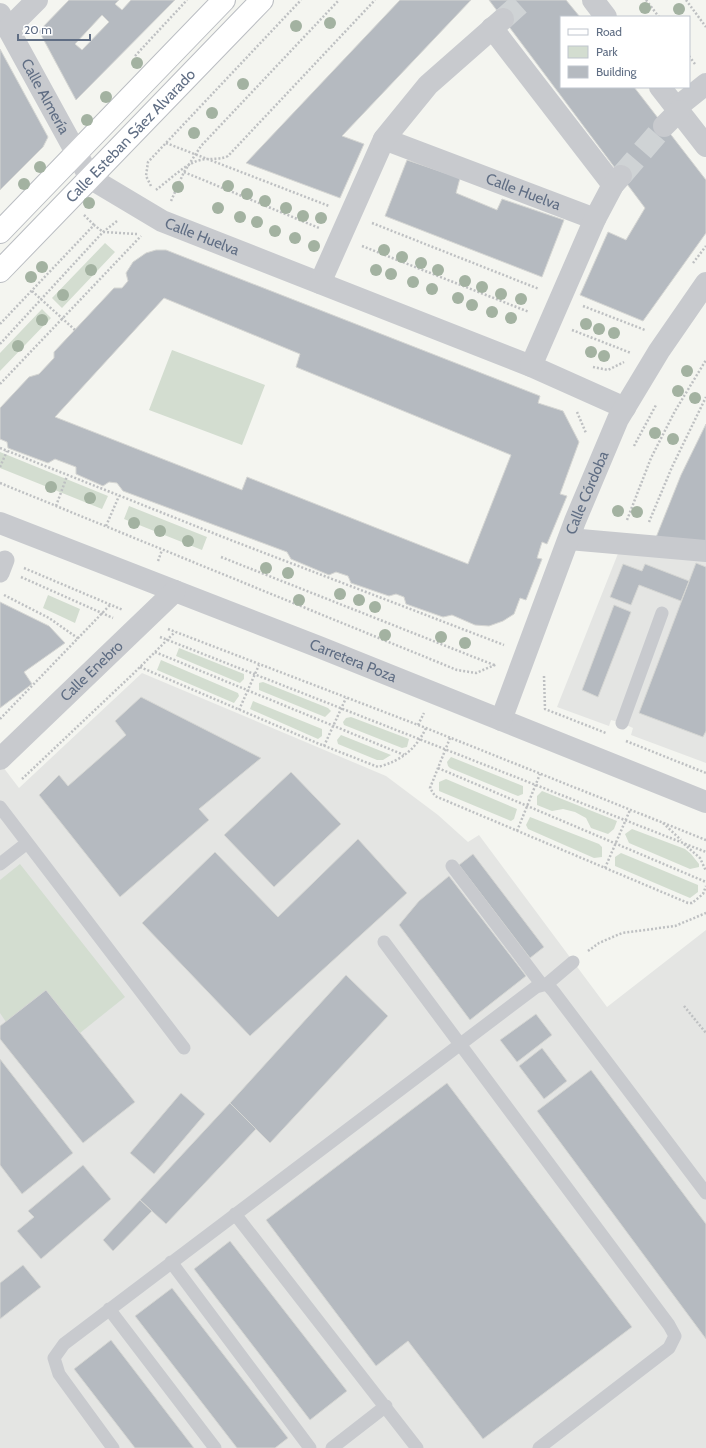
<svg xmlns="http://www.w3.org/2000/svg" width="706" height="1448" font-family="Cabin,sans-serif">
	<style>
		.built { fill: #e4e5e3 }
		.green { fill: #d3ddd0 }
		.building { fill: #b5bac0; stroke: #d5d6d3; fill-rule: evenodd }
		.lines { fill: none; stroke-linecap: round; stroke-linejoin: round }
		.minor-tunnel { stroke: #cfd3d5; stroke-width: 22; stroke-dasharray: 22 11; stroke-linecap: butt }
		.secondary-casing { stroke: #babdc2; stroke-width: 24 }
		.path { stroke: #bec0c2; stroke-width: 2.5; stroke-dasharray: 2 2; stroke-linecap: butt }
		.service { stroke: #c8cace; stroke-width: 13 }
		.pedestrian { stroke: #c8cace; stroke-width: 19 }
		.minor { stroke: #c8cace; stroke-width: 22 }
		.secondary { stroke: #fff; stroke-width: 22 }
		.tree { fill: #a3b2a1 }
		.labels { text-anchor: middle; stroke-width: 4; stroke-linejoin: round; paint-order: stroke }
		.street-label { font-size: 15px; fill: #606e84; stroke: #fff }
	</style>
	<rect width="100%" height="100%" fill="#f4f5f0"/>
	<path class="built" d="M619,551L706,559V763L631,735L633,728L622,723L611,720L609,726L557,707Z
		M142,673L386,776L438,815L468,842L479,835L607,1007L706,930V1448H0V763L19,788Z"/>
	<path class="green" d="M105,243L115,252L62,308L52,298Z
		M42,309L51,318L0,371V353Z
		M172,350L265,385L242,445L149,410Z
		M0,452L108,496L102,509L0,468Z
		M129,506L207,537L202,550L124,519Z
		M48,595L80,609L75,623L43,608Z
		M179,648L244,674V679L240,683L176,656Z
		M161,660L238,693L239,696L234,703L157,670Z
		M263,682L328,708L331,711L325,717L259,690V683Z
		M253,701L322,729V736L318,739L250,709Z
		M351,717L409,739L407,747L402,748L344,725L343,722L346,718Z
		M341,735L391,755L383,760H377L338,744L337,740Z
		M451,757L523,786V794L518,796L450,768L448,766L447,762Z
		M446,779L517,809L514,819L511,821L439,791V782Z
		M542,791L617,821L614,829L608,834L591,828L586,818L575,812L563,809L552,811L537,805V796Z
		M530,817L599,844L602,847V857L594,858L528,829L526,825Z
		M632,829L685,849L691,854L699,864V867L690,869L629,843L625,834Z
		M621,853L698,885V892L690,898L615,866V857Z
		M20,864L125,997L80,1033L46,990L6,1022L0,1013V880Z"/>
	<path class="building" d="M69,0H119L115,4L122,10L131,0H175L76,100L39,31ZM102,15L109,22L82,50L75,44Z
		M400,0H471L342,136L364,144L340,198L246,163Z
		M489,0H566L580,17H561V87H634L706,180V233L643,321L580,295L608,232L626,240L645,208Z
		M0,49L48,137L43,147L0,190Z
		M407,160L460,178L456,193L497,210L502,199L564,220L542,277L385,216Z
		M156,250H166L540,396L538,403L563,411L579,442L560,494L567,496L547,544L542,542L537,558L542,559L526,600L520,598L514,614L503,621L489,626L475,625L452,615L443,617L406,604L404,597L396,594L389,596L351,583L348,576L336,572L329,575L291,559L287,552L123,491L117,483L109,482L103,486L76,474V467L55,459L48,463L8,448L7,442L0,439V408L29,377L39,374L54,358V352L114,288H122L128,281L126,273L133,262L146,253ZM164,298L300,354L296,367L511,455L468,564L252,479L247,477L242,490L55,417Z
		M706,424V544L655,540L681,475Z
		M696,563L706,567V731L703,737L639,713Z
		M623,564L642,571L645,564L689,581L681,601L639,585L631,605L610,597Z
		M0,602L49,626L65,643L24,672L32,684L0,708Z
		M614,605L631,612L598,697L582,690Z
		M141,697L261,758L199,809L209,820L120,897L39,795L59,775L68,786L126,735L115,721Z
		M291,772L341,824L274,887L224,835Z
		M358,839L407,893L250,1036L142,923L215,852L278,917Z
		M473,854L544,947L530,958L459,865Z
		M449,876L526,976L470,1020L399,925L419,901Z
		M346,975L388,1016L270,1143L230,1103Z
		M46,990L135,1102L83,1143L0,1039V1026Z
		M536,1014L552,1035L517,1062L500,1040Z
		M542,1048L567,1081L544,1099L519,1066Z
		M0,1059L73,1153L22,1194L0,1165Z
		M591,1070L706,1224V1339L537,1111Z
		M447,1083L632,1327L483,1439L408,1341L376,1366L266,1220Z
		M181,1093L205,1114L154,1174L130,1153Z
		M230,1103L256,1129L166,1224L140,1200Z
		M83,1165L111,1199L41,1259L17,1231L34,1217L28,1211Z
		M140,1200L152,1211L113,1251L103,1240Z
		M230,1241L347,1391L310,1420L194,1269Z
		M23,1265L41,1287L0,1319V1283Z
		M172,1288L288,1438L275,1448H237L135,1316Z
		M111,1340L194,1448H135L74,1369Z"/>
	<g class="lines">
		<path class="minor-tunnel" d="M503,19L524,0
			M621,176L664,126"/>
		<defs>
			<g id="secondary">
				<path d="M0,232L224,0"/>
				<path id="s6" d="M0,271L262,0"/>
			</g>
		</defs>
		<use href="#secondary" class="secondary-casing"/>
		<path class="path" d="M646,0L659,17
			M686,0L706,27
			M135,56L187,0
			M689,56L695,64
			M166,143L329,206
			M184,172L319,228
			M151,186L146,176L148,162L301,0
			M156,190C168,181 183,166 197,161C208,157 218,161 228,156L375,0
			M171,201L184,172L201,146L339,0
			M84,215L94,225
			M372,223L539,289
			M362,246L529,312
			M693,263L706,246
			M32,291L75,330
			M583,306L645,330
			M0,324L94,225L103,232L137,234
			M572,330L631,353
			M0,344L103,232L117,221
			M593,367L608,370L624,362
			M0,384L141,236
			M577,412L586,433
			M634,446L656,405
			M0,448L228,539L504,645
			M0,467L7,451
			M0,483L457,670L476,673L497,664
			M56,506L67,476
			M627,520L651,458L675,411L706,360
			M649,522L672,467L706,397
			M106,526L119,496
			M221,557L494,665
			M158,561L162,550
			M24,568L123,610
			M21,577L113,618
			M4,595L49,618L79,639
			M168,629L426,728L706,840
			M160,637L706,852
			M155,652L404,755
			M140,667L317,743L378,767C401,761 416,749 426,728
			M544,676L545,709L606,733
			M239,710L259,665
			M0,719L110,605
			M418,725L424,713
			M450,738L430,788L435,796L688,903H692L703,894L706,886
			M626,741L706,773
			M324,746L346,698
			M438,768L706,882
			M22,779L134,673L175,632
			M663,823L681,840
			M517,831L540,774
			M684,844L700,858L706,871
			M605,868L630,810
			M588,951L599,943L622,933L675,926L706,913
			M684,1006L706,1033"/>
		<path class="service" d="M622,723L662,613
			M0,807L184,1048
			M0,864L27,843
			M452,866L542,985
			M384,942L669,1325L675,1336L669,1348L539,1448
			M547,984L573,962
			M235,1214L417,1448
			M171,1262L310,1448
			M109,1309L215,1448
			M113,1448L59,1374L54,1358L64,1344L536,987L547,984L554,992L706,1193
			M332,1448L386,1406"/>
		<path class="pedestrian" d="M0,573L5,560"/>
		<g class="minor">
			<path d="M593,0L606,17"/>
			<path id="s1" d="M0,14L90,178L162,221L531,366L625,408"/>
			<path d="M492,28L613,185"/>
			<path d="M8,29L37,0"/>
			<path d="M660,87L706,146"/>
			<path d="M676,108L706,84"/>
			<path d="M664,126L679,111"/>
			<path id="s2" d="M384,139L595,219"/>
			<path d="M320,283L384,139L428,85L503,19"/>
			<path d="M531,366L595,219L613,185L621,176"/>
			<path id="s3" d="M0,523L319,647L706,802"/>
			<path d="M569,539L706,551"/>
			<path id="s4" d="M501,720L575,521L618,419L659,351L706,283"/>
			<path id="s5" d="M0,759L175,591"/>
		</g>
		<use href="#secondary" class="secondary"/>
	</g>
	<g class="tree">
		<circle cx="645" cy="8" r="6"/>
		<circle cx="679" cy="9" r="6"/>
		<circle cx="330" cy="23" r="6"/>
		<circle cx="296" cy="26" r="6"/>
		<circle cx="137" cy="63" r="6"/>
		<circle cx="243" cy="84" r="6"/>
		<circle cx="106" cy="97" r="6"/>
		<circle cx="212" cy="113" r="6"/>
		<circle cx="87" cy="120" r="6"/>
		<circle cx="194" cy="133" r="6"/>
		<circle cx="40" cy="167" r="6"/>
		<circle cx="24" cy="184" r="6"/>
		<circle cx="228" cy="186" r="6"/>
		<circle cx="178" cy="187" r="6"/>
		<circle cx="247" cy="194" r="6"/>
		<circle cx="265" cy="201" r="6"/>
		<circle cx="89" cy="203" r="6"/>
		<circle cx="218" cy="208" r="6"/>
		<circle cx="286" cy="208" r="6"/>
		<circle cx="303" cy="216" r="6"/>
		<circle cx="240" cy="217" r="6"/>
		<circle cx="321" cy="218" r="6"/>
		<circle cx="257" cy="222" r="6"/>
		<circle cx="275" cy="231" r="6"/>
		<circle cx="295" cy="238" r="6"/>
		<circle cx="314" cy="246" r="6"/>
		<circle cx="384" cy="250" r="6"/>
		<circle cx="402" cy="257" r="6"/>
		<circle cx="421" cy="263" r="6"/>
		<circle cx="42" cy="267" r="6"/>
		<circle cx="91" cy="270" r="6"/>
		<circle cx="376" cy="270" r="6"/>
		<circle cx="438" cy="270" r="6"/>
		<circle cx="391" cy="274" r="6"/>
		<circle cx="31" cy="277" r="6"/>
		<circle cx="465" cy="281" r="6"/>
		<circle cx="413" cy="282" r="6"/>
		<circle cx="482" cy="287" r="6"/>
		<circle cx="432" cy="289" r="6"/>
		<circle cx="501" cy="294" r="6"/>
		<circle cx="63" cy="295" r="6"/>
		<circle cx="458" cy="298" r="6"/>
		<circle cx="521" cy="299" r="6"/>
		<circle cx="472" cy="305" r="6"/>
		<circle cx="492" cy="312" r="6"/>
		<circle cx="511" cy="318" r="6"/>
		<circle cx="42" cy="320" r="6"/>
		<circle cx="586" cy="324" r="6"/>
		<circle cx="599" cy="329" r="6"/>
		<circle cx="614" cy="333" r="6"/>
		<circle cx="18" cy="346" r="6"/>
		<circle cx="591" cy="352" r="6"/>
		<circle cx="604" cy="356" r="6"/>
		<circle cx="687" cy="371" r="6"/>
		<circle cx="678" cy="391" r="6"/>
		<circle cx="695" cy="398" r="6"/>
		<circle cx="655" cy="433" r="6"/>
		<circle cx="673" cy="439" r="6"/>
		<circle cx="51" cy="487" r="6"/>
		<circle cx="90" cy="498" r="6"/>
		<circle cx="618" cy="511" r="6"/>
		<circle cx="637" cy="512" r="6"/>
		<circle cx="134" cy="523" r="6"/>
		<circle cx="160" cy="531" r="6"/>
		<circle cx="188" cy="541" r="6"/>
		<circle cx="266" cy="568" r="6"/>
		<circle cx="288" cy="573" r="6"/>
		<circle cx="340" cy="594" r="6"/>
		<circle cx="299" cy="600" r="6"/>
		<circle cx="359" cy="600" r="6"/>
		<circle cx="375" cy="607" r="6"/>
		<circle cx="385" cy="635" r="6"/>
		<circle cx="441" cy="637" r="6"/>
		<circle cx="465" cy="643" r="6"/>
	</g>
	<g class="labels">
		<g class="street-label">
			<text dy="5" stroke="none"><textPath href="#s1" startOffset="94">Calle Almería</textPath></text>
			<text dy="5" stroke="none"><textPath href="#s6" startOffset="188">Calle Esteban Sáez Alvarado</textPath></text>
			<text dy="5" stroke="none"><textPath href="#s2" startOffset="149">Calle Huelva</textPath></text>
			<text dy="5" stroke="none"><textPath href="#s1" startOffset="314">Calle Huelva</textPath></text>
			<text dy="5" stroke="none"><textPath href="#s4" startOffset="243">Calle Córdoba</textPath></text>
			<text dy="5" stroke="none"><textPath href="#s3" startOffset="379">Carretera Poza</textPath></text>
			<text dy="5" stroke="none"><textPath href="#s5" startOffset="127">Calle Enebro</textPath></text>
		</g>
	</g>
	<rect x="560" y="16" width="130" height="72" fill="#ffffff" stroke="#bfc5ce"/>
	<rect x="568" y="29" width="20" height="6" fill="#ffffff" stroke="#bfc5ce"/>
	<text x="596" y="36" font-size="12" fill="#606e84">Road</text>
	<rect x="568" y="46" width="20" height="12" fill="#d3ddd0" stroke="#bfc5ce"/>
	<text x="596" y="56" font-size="12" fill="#606e84">Park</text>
	<rect x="568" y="66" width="20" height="12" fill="#b5bac0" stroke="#bfc5ce"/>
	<text x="596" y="76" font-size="12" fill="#606e84">Building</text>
	<path d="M18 34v6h72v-6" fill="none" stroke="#606e84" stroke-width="2"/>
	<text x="24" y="34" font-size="12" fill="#606e84" stroke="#ffffff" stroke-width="3" paint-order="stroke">20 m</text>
</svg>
